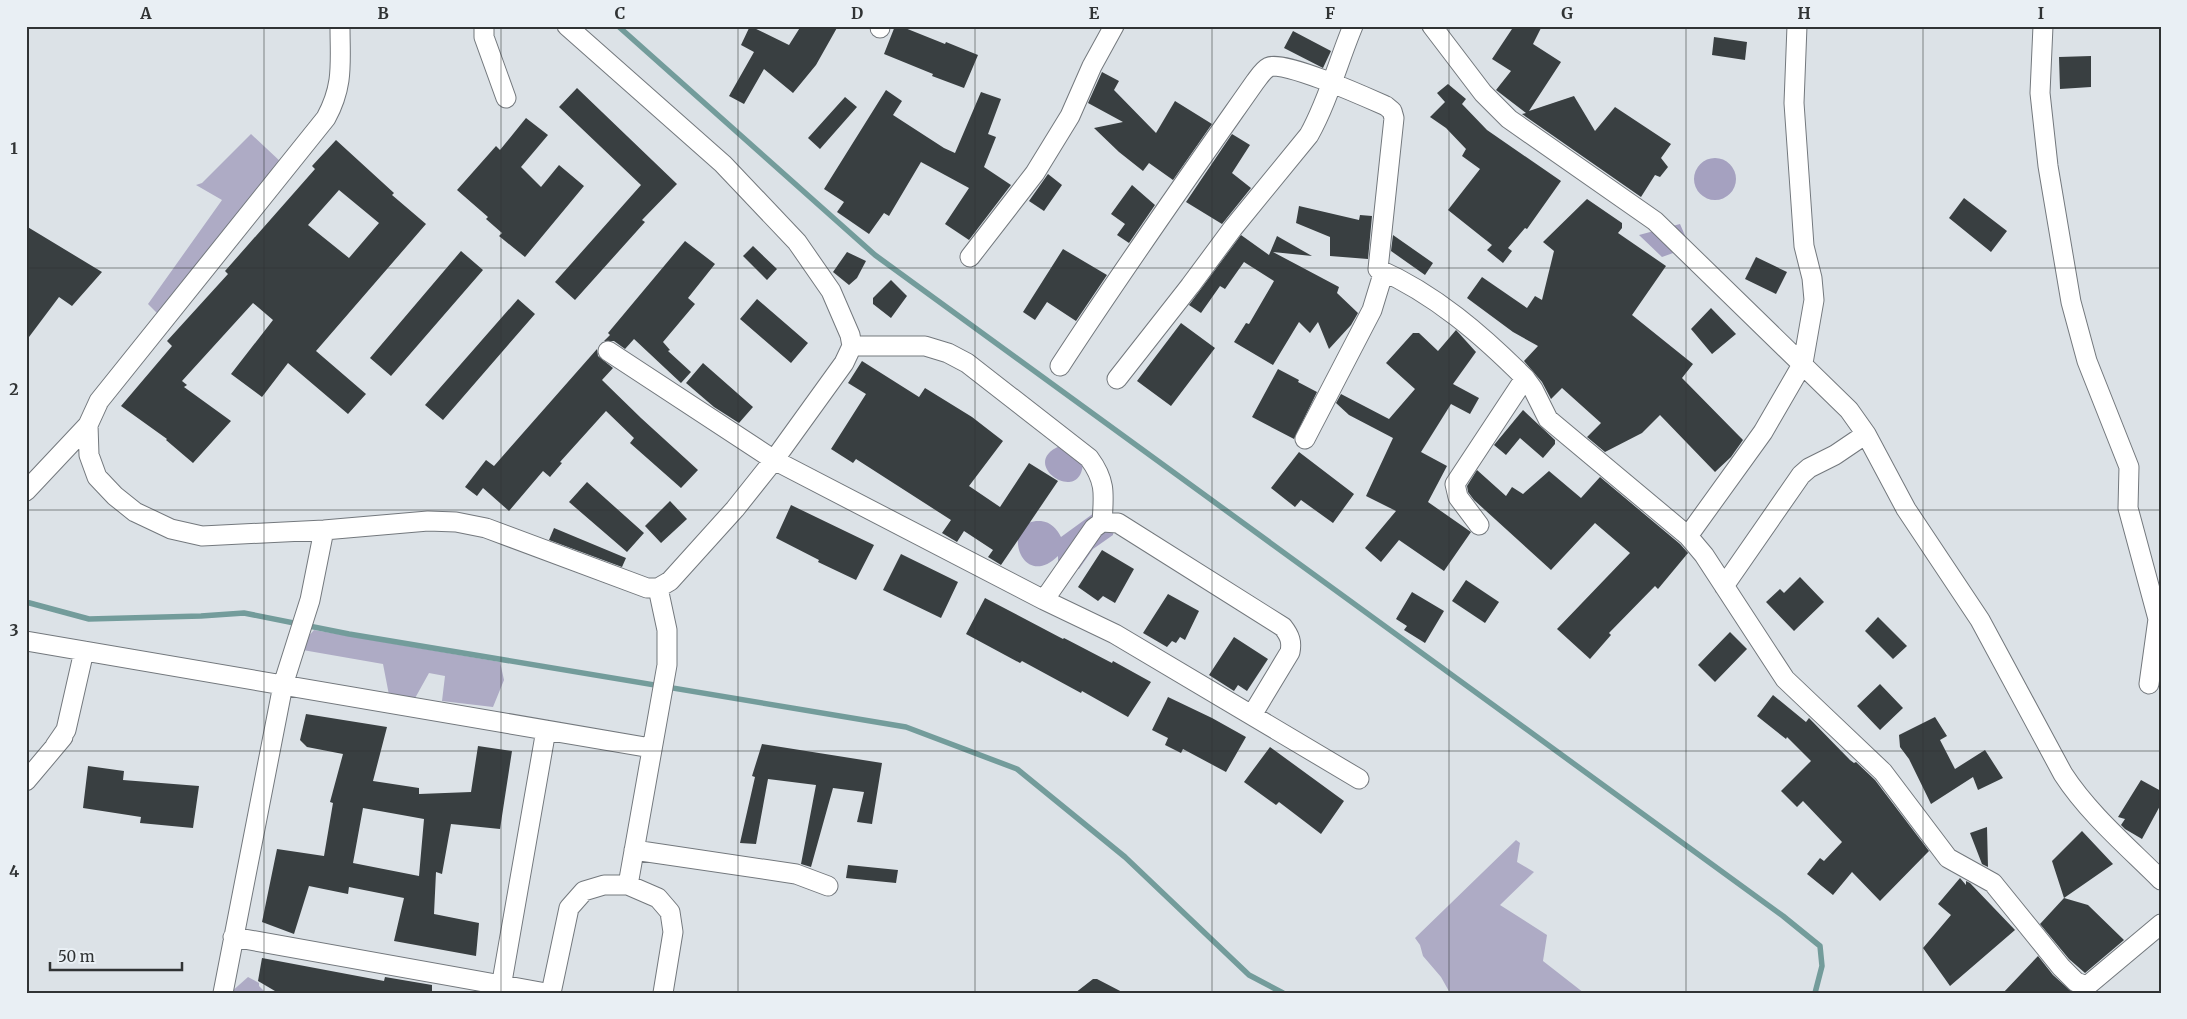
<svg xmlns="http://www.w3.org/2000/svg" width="2187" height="1019" font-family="Merriweather,serif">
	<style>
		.green { fill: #aeabc5 }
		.forest { fill: #a5a1c0 }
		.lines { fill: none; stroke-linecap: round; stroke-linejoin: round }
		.stream { stroke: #739c9b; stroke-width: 5.5 }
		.building { fill: #393f41; fill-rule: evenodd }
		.street-casing { stroke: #73787d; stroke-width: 21 }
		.street { stroke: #fff; stroke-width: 19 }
		.grid { fill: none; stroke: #303334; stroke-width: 1; stroke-opacity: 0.55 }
		.neatline { fill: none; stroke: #303334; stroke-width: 2 }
		.grid-label { font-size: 16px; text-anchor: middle; font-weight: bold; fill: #303334 }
	</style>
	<rect width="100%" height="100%" fill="#dce2e7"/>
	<path class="green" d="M251,134L282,163L160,316L148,304L222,200L196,185L202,183Z
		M314,630L500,662L504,680L493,707L442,701L445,676L429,673L414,700L389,695L383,664L297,649Z
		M1516,840L1520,843L1517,862L1534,872L1500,905L1547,935L1543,961L1584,993H1450L1441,977L1423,956L1420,945L1415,938Z
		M248,977L259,983V986L266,993H230Z"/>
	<path class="forest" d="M1694 179a21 21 0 1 1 42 0a21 21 0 1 1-42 0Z
		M1680,224L1690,247L1662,257L1639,235Z
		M1060,446L1083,461C1083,508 1016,464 1060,446Z
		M1094,513L1114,516L1113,535L1093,549L1079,569H1058V556C1020,593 999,518 1041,521C1051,522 1057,529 1061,537Z"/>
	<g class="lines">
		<path class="stream" d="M618,26L875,255L1783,916L1820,946L1822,966L1815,993
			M26,602L89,619L201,616L244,613L349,634L906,727L1017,769L1125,857L1249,975L1283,993"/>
	</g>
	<path class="building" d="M750,26L789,45L801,26H838L816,65L793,93L764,69L744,104L729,96L754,52L741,45Z
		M895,26H900L945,44L946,42L978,55L964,88L932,76L933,74L884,54Z
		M1514,26H1542L1533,44L1561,62L1529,111L1574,96L1595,131L1615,107L1671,144L1661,158L1668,167L1660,177L1655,175L1641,197L1522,114L1526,113L1496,90L1511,71L1492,59Z
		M1293,31L1331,51L1323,68L1284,48Z
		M1714,37L1747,42L1745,60L1712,55Z
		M2091,56V87L2060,89L2059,57Z
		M1102,72L1119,81L1114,90L1156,133L1175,101L1212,124L1173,180L1149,163L1143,171L1119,152L1094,128L1123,122L1088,103Z
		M1448,84L1466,99L1462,104L1487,130L1561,181L1527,229L1525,228L1508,248L1512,251L1503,263L1487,250L1492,245L1448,210L1480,169L1462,156L1466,149L1446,128L1430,117L1445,102L1437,93Z
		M577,88L677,184L642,220L645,222L575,300L555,282L641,185L559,107Z
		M886,90L902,101L893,115L944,148L955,153L981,92L1001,99L988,134L996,137L984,167L1011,185L969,240L945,224L969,188L921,162L889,216L884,213L869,234L837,212L844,202L824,189Z
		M845,97L857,107L820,149L808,138Z
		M526,118L548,135L521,167L541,187L559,165L584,186L525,257L499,236L502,233L486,219L488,217L457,190L496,146L500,150Z
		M1232,134L1250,145L1232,173L1251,188L1222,224L1186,202Z
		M336,140L394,193L392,195L426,224L316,351L366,394L348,414L288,363L262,397L231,374L273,320L253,303L182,381L187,385L184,387L231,421L193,463L166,440L167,439L121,406L172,346L167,341L228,274L225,271L315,169L312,166ZM339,190L379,223L349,258L308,225Z
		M1048,174L1062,185L1044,211L1029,201Z
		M1132,185L1155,205L1129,243L1117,235L1125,224L1111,214Z
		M1964,198L2007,231L1991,252L1949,218Z
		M1587,199L1622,223V228L1618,233L1666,266L1632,315L1693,364L1682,378L1743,440L1731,457L1715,472L1660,415L1642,433L1605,452L1587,437L1601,423L1562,388L1551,399L1542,382L1524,361L1538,346L1513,332L1467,298L1482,277L1527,308L1535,296L1542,300L1554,251L1543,242Z
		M1299,206L1359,220L1360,215L1372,216L1368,259L1330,256V237L1296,223Z
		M26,226L102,272L72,306L59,297L26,341Z
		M1241,235L1269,255L1277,236L1312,256L1273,252L1339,287L1337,293L1358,313L1351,325L1329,349L1318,322L1310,333L1299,322L1273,365L1234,342L1246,323L1249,324L1274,281L1244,262L1225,289L1220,286L1201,313L1189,305Z
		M1393,235L1433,263L1425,275L1391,251Z
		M685,241L715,264L688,298L695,304L663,342L670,350L668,351L691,372L681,383L634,339L625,349L614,341H604L610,335L608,333Z
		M753,246L777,269L767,280L743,256Z
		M1063,249L1107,275L1076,321L1047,302L1035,320L1023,312Z
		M461,251L483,270L391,376L370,358Z
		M847,252L866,261L857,278L849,285L833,272Z
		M1756,257L1787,272L1776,294L1745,279Z
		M891,280L907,296L891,318L873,304V298Z
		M518,299L535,314L443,420L425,405Z
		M757,299L808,343L791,363L740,319Z
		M1711,308L1736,334L1712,354L1691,329Z
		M1181,323L1215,348L1171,406L1137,381Z
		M1456,330L1476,352L1453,384L1479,398L1470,414L1451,404L1421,452L1447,466L1428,502L1471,532L1444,571L1399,540L1381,562L1365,548L1396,511L1366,496L1393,438L1349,415L1336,403L1341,394L1389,419L1415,389L1386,363L1413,333H1419L1438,351Z
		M597,349L598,356L613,368L602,380L641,418L698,470L681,488L630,443L634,438L606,411L560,462L562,463L550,477L543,471L509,511L483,488L477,496L465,487L486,460L494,466Z
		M862,361L919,397L925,388L972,417L1003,441L969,486L1000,507L1029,463L1058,481L1001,565L988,557L993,550L964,531L957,542L942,533L951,520L856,459L853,463L831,449L866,394L848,383Z
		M703,363L753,407L739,423L714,407L686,383Z
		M1278,369L1299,380L1298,382L1317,392L1294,439L1252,417Z
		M1523,410L1555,440V444L1543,458L1520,438L1506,455L1494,445Z
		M1299,452L1354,494L1333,523L1301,500L1295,507L1271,488Z
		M1477,470L1506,496L1512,487L1523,494L1549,471L1581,498L1600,477L1680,544L1688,553L1658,589L1655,586L1609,633L1611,635L1590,659L1557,629L1630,553L1595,523L1551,570L1474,500L1468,492L1467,486Z
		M587,482L644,533L627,552L569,502Z
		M670,501L687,519L661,543L645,526Z
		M791,505L874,545L856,580L818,562L819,560L776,538Z
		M554,528L626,558L622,567L549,540Z
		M1102,550L1134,569L1115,603L1103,596L1098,601L1078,587Z
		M901,554L958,582L941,618L883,590Z
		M1800,577L1824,602L1794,631L1766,602L1780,589L1784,593Z
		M1466,580L1499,602L1485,623L1452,601Z
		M1412,592L1444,611L1425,643L1404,630L1407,626L1396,619Z
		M1168,594L1199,611L1185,640L1180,637L1176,643L1172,641L1167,647L1143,633Z
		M985,598L1063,639L1064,638L1112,663L1113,661L1151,682L1128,717L1082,691L1081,693L1022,661L1020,663L966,634Z
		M1878,617L1907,646L1893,659L1865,631Z
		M1730,632L1747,649L1715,682L1698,665Z
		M1234,637L1268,659L1247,691L1238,685L1234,691L1209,675Z
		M1880,684L1903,708L1880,730L1857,706Z
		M1773,695L1806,722L1809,718L1850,760L1854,763L1856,762L1875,780L1929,851L1880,901L1852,872L1833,895L1807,874L1820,858L1824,861L1842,842L1803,801L1797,807L1781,791L1811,761L1787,737L1786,739L1757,716Z
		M1168,697L1212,718L1246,737L1226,772L1183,749L1181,753L1165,745L1168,738L1152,730Z
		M306,714L387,727L373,781L419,788V794L471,792L478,746L512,751L500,829L451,824L442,874L436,872L434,914L479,923L476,956L394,941L404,898L349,887L348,894L309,886L294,934L262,922L277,849L324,856L333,803L330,802L343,754L307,747L300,740ZM363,808L424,819L419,876L353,863Z
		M1935,717L1947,736L1940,740L1955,769L1985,750L2003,778L1978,790L1973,777L1931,804L1909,759L1900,747L1899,735Z
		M762,744L882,763L872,824L857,822L864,792L833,788L811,867L801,864L816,785L768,779L756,844L740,843L755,777L752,776Z
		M1270,747L1344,801L1321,834L1279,802L1276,805L1244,782Z
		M88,766L124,771L123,780L199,786L193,828L140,823L141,817L83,808Z
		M2141,780L2161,791V804L2142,839L2125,829L2121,825L2125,819L2118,817Z
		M1987,827L1988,867L1982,864L1970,833Z
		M2082,831L2113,864L2064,898L2052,861Z
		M848,865L898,870L896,883L846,878Z
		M1960,878L1966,885V881L1970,883L2015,930L1950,986L1923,948L1951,915L1938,904Z
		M2064,898L2088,905L2124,940L2085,973L2069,959L2040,924Z
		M2038,956L2053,975L2073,993H2003Z
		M262,958L384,981L385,977L432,985V993H287L275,991L258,981Z
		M1093,979H1097L1124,993H1075Z"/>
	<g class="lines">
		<defs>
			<path id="street" d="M340,26C340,63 344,85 326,118L99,401L88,425L89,455L97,477L115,496L135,512L171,529L202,536L324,530L428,521L456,522L486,528L647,588H658L670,581L735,509L774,460L844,363L852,346L850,335L831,291L797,242L723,164L567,26
				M484,26V37L506,98
				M1432,26L1483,93L1509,119L1655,221L1849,410L1866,434L1906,509L1980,620L2063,774C2089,814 2127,846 2161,880
				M2043,26L2040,93L2048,166L2071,302L2087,361L2129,467L2128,508L2158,619L2149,684
				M880,28V26
				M970,257L1035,173L1070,116L1092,66L1114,26
				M1378,269C1435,294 1482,335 1525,378L1533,389L1548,419L1688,536L1704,555L1785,679L1883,772L1948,858L1993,883L2061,967L2076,982L2087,986L2161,924
				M852,346H925L948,353L967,363L1089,458C1106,481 1104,494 1102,522
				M608,351L774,460L1044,600L1115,634L1359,779
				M1060,366C1123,269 1189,176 1255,82C1259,77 1263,70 1269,67C1284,60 1368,98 1386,106L1392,111L1394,118L1378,269L1383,274L1372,310L1305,439
				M1117,379L1190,286L1233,228L1309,135C1328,101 1338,62 1353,26
				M26,491L88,425
				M1479,525L1458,497L1455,484L1525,378
				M1688,536L1763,432L1803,363L1814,300L1812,278L1804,246L1794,103L1797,26
				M1724,586L1801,475L1809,468L1835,455L1866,434
				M1044,600L1094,528L1102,522L1118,523L1283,627C1290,636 1292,642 1290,652L1252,715
				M26,641L651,748
				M63,736L55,746L66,730L84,651
				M26,781L63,737
				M634,850L796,874L828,886
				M628,885L667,665V630L658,588
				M233,937L546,993
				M223,993L283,685L310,600L324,530
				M500,993L546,730
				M551,993L569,908L584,891L604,885H628L658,898L670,912L673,932L663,993"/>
		</defs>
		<use href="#street" class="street-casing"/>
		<use href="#street" class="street"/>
	</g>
	<path class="grid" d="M264,26V993M501,26V993M738,26V993M975,26V993M1212,26V993M1449,26V993M1686,26V993M1923,26V993M26,268H2161M26,510H2161M26,751H2161"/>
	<rect width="2187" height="1019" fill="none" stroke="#e9eff4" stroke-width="55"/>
	<path d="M50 962v8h132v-8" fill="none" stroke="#303334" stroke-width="2.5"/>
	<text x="58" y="962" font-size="15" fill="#303334" stroke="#e9eff4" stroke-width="4" paint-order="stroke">50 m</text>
	<rect x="28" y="28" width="2132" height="964" class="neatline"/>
	<g class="grid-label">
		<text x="146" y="19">A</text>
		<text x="383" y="19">B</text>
		<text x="620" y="19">C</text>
		<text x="857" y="19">D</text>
		<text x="1094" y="19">E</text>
		<text x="1330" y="19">F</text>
		<text x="1567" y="19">G</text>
		<text x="1804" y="19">H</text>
		<text x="2041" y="19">I</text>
		<text x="14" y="154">1</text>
		<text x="14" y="395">2</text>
		<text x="14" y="636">3</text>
		<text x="14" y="877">4</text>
	</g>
</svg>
